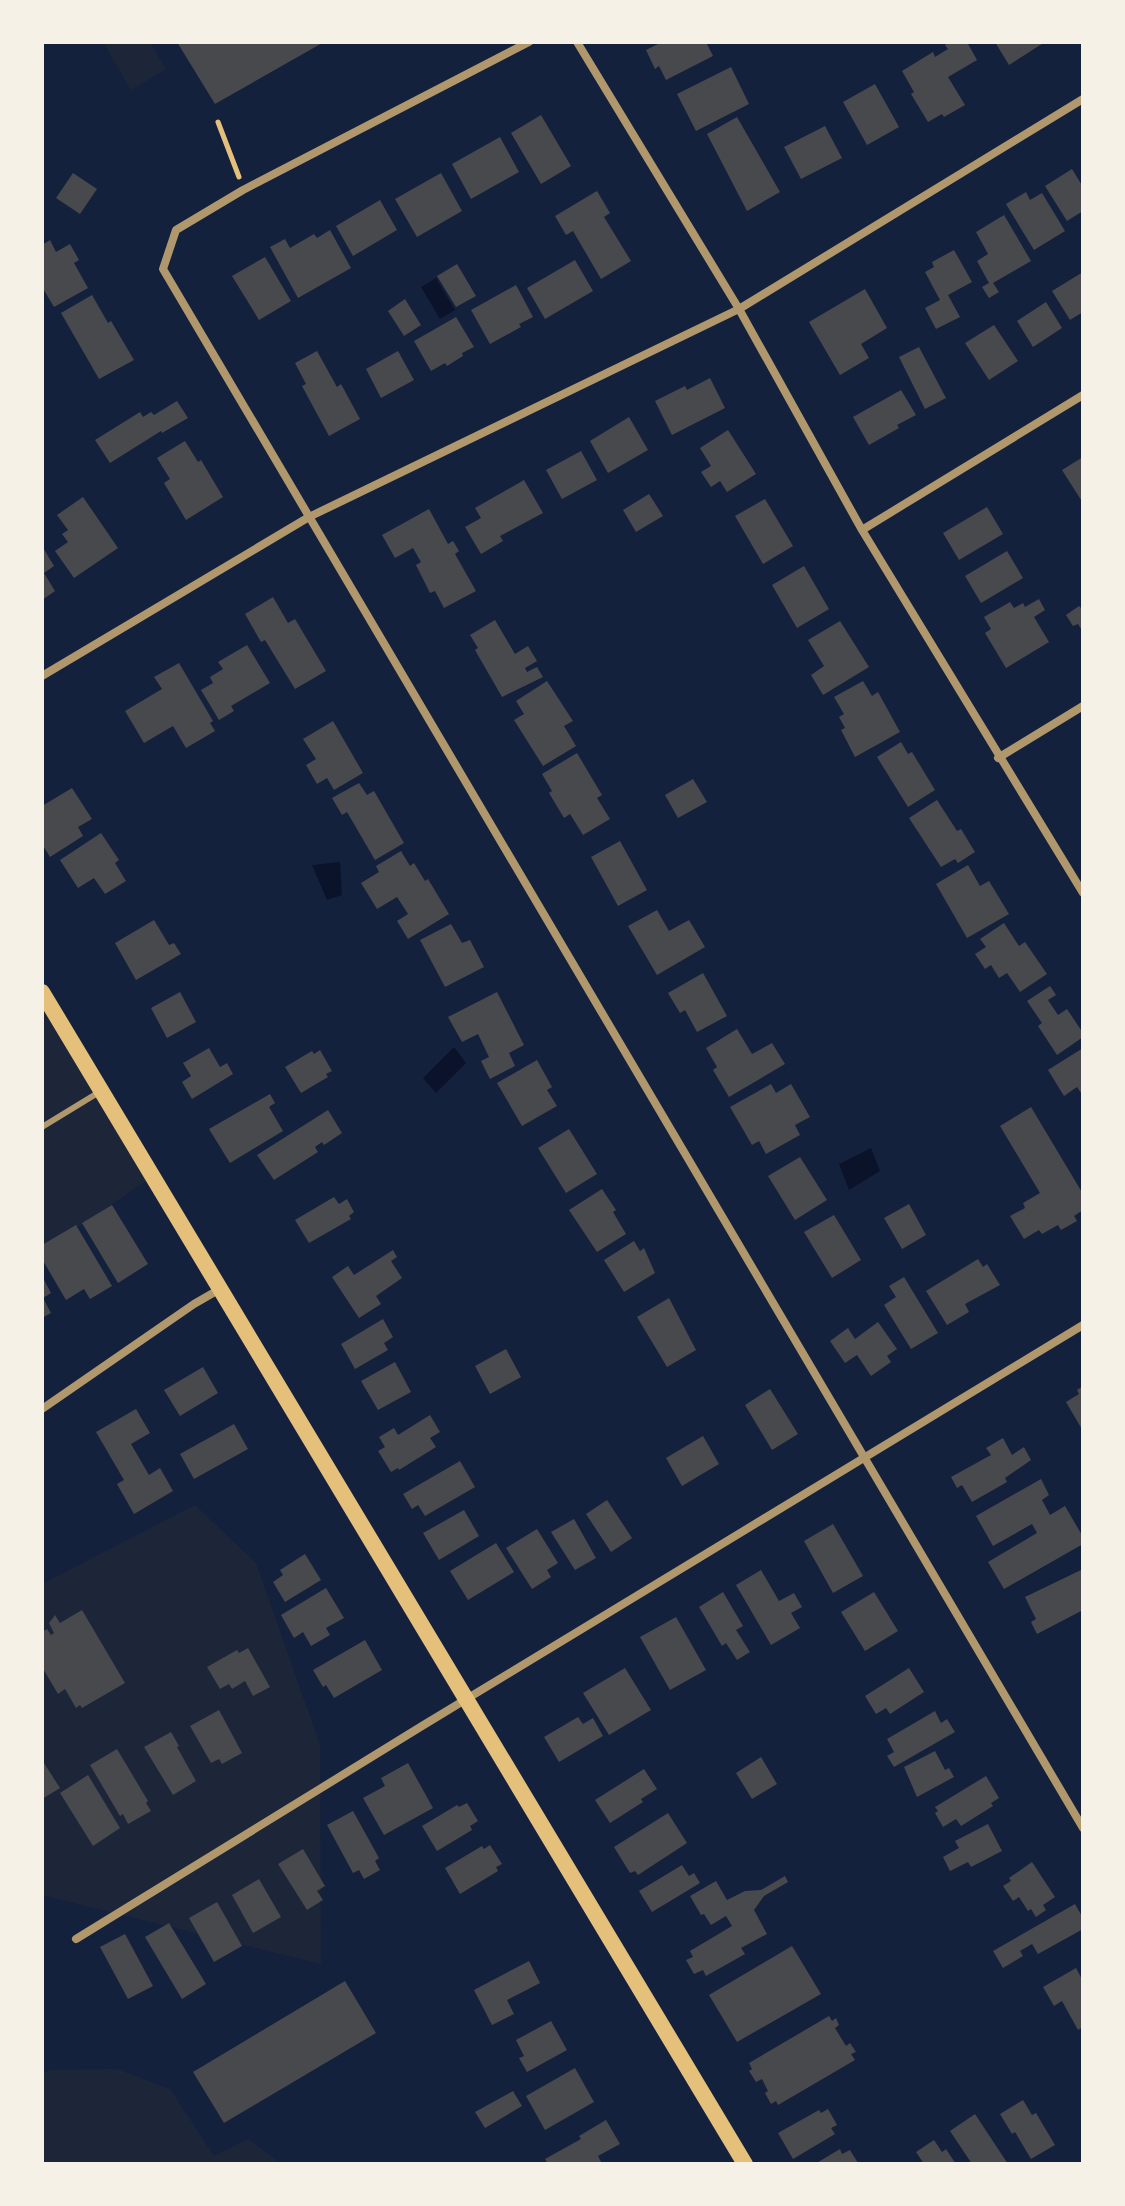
<svg xmlns="http://www.w3.org/2000/svg" width="1125" height="2206" font-family="'DejaVu Sans',sans-serif">
	<style>
		.green { fill: #1d2539 }
		.water { fill: #0b132b }
		.building { fill: #48494c }
		.lines { fill: none; stroke-linecap: round; stroke-linejoin: round }
		.path { stroke: #e5c07b; stroke-width: 5 }
		.service { stroke: #b1986c; stroke-width: 6 }
		.minor { stroke: #b1986c; stroke-width: 8 }
		.secondary { stroke: #e5c07b; stroke-width: 16 }
	</style>
	<rect width="100%" height="100%" fill="#14213d"/>
	<path class="green" d="M103,42H150L166,69L131,90Z
		M42,990L155,1175L42,1252Z
		M195,1505L256,1563L320,1745L321,1964L42,1895V1584Z
		M117,2069L170,2089L214,2156L248,2139L282,2164H42V2074L49,2070Z"/>
	<path class="water" d="M436,278L455,310L440,319L421,287Z
		M340,862L342,895L327,900L312,865Z
		M454,1047L466,1063L436,1093L423,1078Z
		M871,1148L880,1171L849,1190L839,1164Z"/>
	<path class="building" d="M177,42H324L215,104Z
		M662,42H706L713,56L666,80L659,66L655,69L646,50Z
		M950,42H967L977,60L948,77L965,105L944,117L942,114L928,122L911,94L914,92L902,71L933,52L935,57L948,49L945,45Z
		M995,42H1045L1009,65Z
		M731,67L749,104L696,131L677,94Z
		M875,84L899,127L867,145L843,102Z
		M541,115L571,166L541,184L511,133Z
		M737,117L780,192L747,211L707,134Z
		M825,126L842,158L801,179L784,147Z
		M500,137L519,172L471,199L452,164Z
		M1072,169L1083,187V211L1067,221L1045,186Z
		M73,173L97,189L80,214L56,198Z
		M441,173L462,211L417,237L395,199Z
		M597,191L610,213L604,217L631,261L601,279L573,231L566,235L555,216Z
		M1026,192L1030,200L1042,193L1065,231L1034,250L1006,204Z
		M380,200L397,230L353,256L336,226Z
		M1004,215L1031,261L993,283L999,292L989,298L982,287L989,283L977,261L988,254L976,232Z
		M330,230L351,268L298,298L270,247L285,239L290,248L314,234L317,238Z
		M50,240L56,252L70,244L79,260L74,263L88,288L54,307L42,287V245Z
		M954,250L972,282L948,295L960,317L936,329L925,308L940,300L925,272L934,267L932,262Z
		M265,257L291,301L259,320L232,276Z
		M575,260L593,291L545,319L527,288Z
		M457,264L476,296L456,307L437,276Z
		M1083,272V312L1070,320L1052,291Z
		M516,285L533,317L519,324L521,327L490,344L471,310Z
		M865,289L887,328L861,344L869,358L840,375L809,322Z
		M92,295L108,323L111,321L134,360L99,379L61,313Z
		M405,299L421,325L404,336L388,311Z
		M1046,302L1062,328L1033,347L1017,321Z
		M456,317L474,347L462,353L463,356L447,366L445,363L431,371L414,341Z
		M994,325L1018,361L989,380L965,343Z
		M919,347L946,398L925,409L899,357Z
		M317,351L337,387L341,384L360,419L329,436L302,386L306,384L295,363Z
		M398,351L414,380L381,398L366,369Z
		M710,378L725,408L672,435L655,401L685,386L687,390Z
		M901,390L916,415L897,425L899,428L869,445L853,417Z
		M177,401L188,418L162,433L161,431L110,463L95,440L140,412L143,417L151,412L154,415Z
		M629,417L648,450L608,473L590,441Z
		M728,430L756,474L727,492L720,481L711,487L701,472L711,466L700,448Z
		M185,441L198,462L201,460L223,497L186,520L164,483L170,479L157,458Z
		M581,451L597,480L562,499L546,470Z
		M1083,457V503L1062,470Z
		M524,480L543,513L500,536L503,541L481,554L465,527L481,518L475,508Z
		M649,494L663,516L636,532L623,510Z
		M83,497L118,548L74,578L55,551L68,542L62,534L68,530L57,515Z
		M765,499L793,546L763,564L735,516Z
		M987,507L1003,534L959,560L943,533Z
		M429,509L448,544L453,541L459,551L455,554L476,591L444,608L435,591L430,593L416,565L421,562L413,548L395,558L382,535Z
		M42,546L54,566L44,573L55,591L42,600Z
		M1007,551L1023,578L981,603L965,576Z
		M804,566L829,609L797,628L772,585Z
		M273,597L288,623L295,619L326,671L295,689L265,640L261,642L245,614Z
		M1039,599L1045,610L1034,617L1049,642L1006,668L985,633L991,629L984,617L1010,602L1014,608L1023,603L1025,607Z
		M1079,606L1083,610V632L1078,624L1073,626L1066,615Z
		M495,620L515,654L528,646L537,661L525,668L527,672L537,667L543,677L502,697L475,650L478,648L470,635Z
		M840,621L869,667L823,695L811,675L824,666L808,640Z
		M247,645L270,683L231,706L234,711L219,720L201,690L213,683L210,677L223,669L218,662Z
		M179,663L213,721L210,723L215,731L186,748L173,726L144,743L125,711L162,689L154,677Z
		M547,681L573,721L564,726L576,746L543,766L514,720L524,714L516,701Z
		M863,681L872,696L878,692L900,732L855,757L841,730L845,728L839,717L844,714L834,697Z
		M333,721L363,773L334,790L327,778L317,784L306,765L316,759L303,739Z
		M901,742L908,754L912,752L935,790L908,807L877,757Z
		M577,753L602,795L597,798L610,819L583,835L570,814L564,818L549,793L552,791L542,774Z
		M693,779L707,802L678,818L665,795Z
		M359,783L367,795L374,791L404,843L375,860L347,812L342,815L332,798Z
		M72,788L92,819L78,827L83,836L50,857L42,844V806Z
		M937,800L957,831L961,829L975,852L958,863L955,859L941,867L909,818Z
		M101,833L119,860L115,863L126,881L105,894L94,878L78,888L60,860Z
		M620,841L647,890L618,906L591,857Z
		M401,851L410,866L414,863L425,881L428,879L449,914L408,939L397,921L408,914L397,897L377,909L361,883L379,872L376,866Z
		M968,865L980,886L989,881L1009,914L967,938L936,884Z
		M657,910L669,931L689,920L705,947L657,975L628,926Z
		M154,920L169,945L174,943L181,954L136,980L115,943Z
		M1004,923L1019,946L1025,942L1047,974L1020,992L1007,973L999,978L991,965L985,969L975,954L986,947L980,939Z
		M451,924L462,943L470,940L484,967L445,987L420,940Z
		M703,973L727,1016L697,1032L685,1010L680,1013L668,993Z
		M1050,986L1056,995L1048,1000L1058,1015L1067,1009L1083,1033V1037L1057,1055L1038,1026L1042,1023L1027,1001Z
		M180,992L196,1022L167,1038L151,1008Z
		M497,992L524,1045L509,1053L515,1066L490,1079L481,1061L489,1057L478,1034L462,1042L448,1017Z
		M737,1029L752,1054L772,1043L785,1064L729,1097L713,1070L717,1067L706,1048Z
		M209,1048L220,1067L227,1063L233,1074L192,1099L182,1082L191,1076L183,1063Z
		M1083,1048V1096L1077,1087L1064,1096L1048,1070Z
		M320,1050L332,1071L326,1074L328,1077L301,1093L285,1067L312,1051L314,1054Z
		M537,1060L552,1087L547,1090L557,1106L522,1126L497,1083Z
		M771,1084L776,1093L791,1084L810,1117L795,1125L800,1135L766,1154L759,1141L752,1145L730,1107Z
		M270,1094L275,1103L269,1107L283,1131L230,1163L209,1129Z
		M1031,1107L1083,1194V1210L1074,1216L1077,1221L1061,1230L1058,1225L1042,1234L1039,1230L1024,1239L1010,1216L1025,1208L1023,1203L1040,1193L1000,1126Z
		M328,1110L342,1133L324,1145L322,1142L315,1147L318,1152L274,1180L257,1155Z
		M569,1129L597,1174L566,1193L538,1148Z
		M800,1157L827,1200L795,1220L768,1176Z
		M602,1189L616,1210L613,1212L626,1234L597,1252L569,1210Z
		M334,1197L339,1204L347,1199L354,1212L349,1216L351,1219L309,1243L295,1220Z
		M909,1204L926,1235L902,1249L884,1218Z
		M112,1205L148,1264L118,1283L82,1223Z
		M834,1215L861,1260L832,1278L804,1232Z
		M76,1225L112,1286L90,1299L84,1289L66,1300L42,1259V1245Z
		M634,1241L640,1251L644,1248L655,1273L624,1292L604,1260Z
		M393,1250L397,1257L391,1261L402,1278L376,1296L381,1304L359,1318L332,1277L348,1266L354,1275Z
		M978,1259L983,1267L987,1264L1000,1285L965,1304L969,1312L947,1325L926,1291Z
		M42,1276L51,1293L43,1298L51,1313L42,1318Z
		M904,1277L938,1333L911,1349L884,1305L896,1297L889,1286Z
		M669,1298L696,1350L667,1367L637,1317Z
		M383,1319L393,1337L384,1343L388,1350L355,1369L341,1344Z
		M878,1322L897,1349L887,1356L891,1362L871,1376L857,1355L845,1363L830,1341L848,1328L855,1339Z
		M506,1349L521,1377L490,1394L475,1366Z
		M395,1362L411,1392L378,1410L361,1381Z
		M203,1367L218,1393L180,1416L164,1390Z
		M1083,1386V1431L1066,1402L1079,1394L1077,1390Z
		M770,1389L798,1434L772,1450L745,1405Z
		M136,1409L150,1433L131,1444L149,1475L160,1468L173,1491L134,1514L117,1484L124,1480L96,1432Z
		M430,1415L440,1432L430,1438L436,1447L399,1470L398,1468L391,1472L378,1451L385,1447L379,1437L394,1428L398,1435Z
		M234,1424L248,1449L194,1479L180,1454Z
		M703,1436L719,1464L682,1486L666,1458Z
		M1003,1438L1012,1455L1024,1447L1031,1460L1005,1478L1007,1482L972,1502L962,1485L957,1488L951,1477L991,1455L986,1448Z
		M460,1461L475,1487L425,1516L418,1505L412,1509L403,1494Z
		M1041,1479L1049,1495L1042,1500L1050,1515L1065,1506L1083,1537V1544L1004,1589L988,1562L1037,1533L1032,1524L993,1546L976,1516Z
		M607,1500L632,1538L611,1552L586,1514Z
		M464,1510L479,1536L439,1560L423,1533Z
		M574,1519L596,1558L575,1570L551,1532Z
		M833,1524L863,1576L833,1593L804,1541Z
		M537,1529L558,1563L547,1570L551,1577L532,1589L506,1548Z
		M496,1543L514,1572L468,1600L450,1571Z
		M305,1554L321,1580L285,1602L273,1582L283,1575L280,1570Z
		M1083,1569V1610L1037,1634L1031,1622L1036,1619L1025,1597Z
		M761,1570L779,1601L794,1593L802,1607L791,1613L800,1628L771,1645L736,1585Z
		M326,1588L344,1618L326,1628L330,1635L311,1646L303,1632L294,1638L281,1615Z
		M723,1592L743,1626L736,1630L750,1652L737,1660L726,1643L722,1646L699,1607Z
		M874,1592L898,1631L865,1651L841,1612Z
		M82,1610L125,1683L82,1708L80,1705L76,1708L65,1689L58,1694L42,1667V1632L47,1629L51,1635L54,1633L49,1623L55,1615L60,1623Z
		M676,1617L706,1670L670,1690L640,1637Z
		M365,1640L382,1670L334,1698L326,1685L323,1687L313,1670Z
		M248,1648L270,1687L253,1696L245,1681L232,1689L229,1684L220,1689L207,1667L237,1650L239,1653Z
		M625,1668L651,1710L609,1735L583,1693Z
		M909,1668L924,1692L890,1714L886,1708L876,1714L865,1696Z
		M219,1710L242,1753L222,1764L219,1759L211,1763L190,1726Z
		M935,1711L941,1723L947,1719L955,1732L894,1767L887,1756L894,1752L887,1739Z
		M578,1717L583,1724L593,1718L603,1736L559,1762L544,1737Z
		M171,1732L179,1746L177,1747L196,1781L173,1795L144,1747Z
		M117,1749L148,1801L146,1803L151,1811L128,1824L123,1814L120,1816L90,1765Z
		M935,1751L945,1770L949,1768L954,1777L917,1797L904,1767Z
		M761,1757L777,1784L752,1799L736,1773Z
		M42,1760L60,1788L42,1799Z
		M408,1763L433,1808L384,1835L363,1798L385,1786L381,1778Z
		M644,1769L657,1789L641,1799L643,1802L610,1823L595,1800Z
		M88,1775L120,1828L93,1846L60,1793Z
		M986,1776L999,1798L991,1803L993,1806L961,1826L956,1819L943,1827L935,1813L938,1811L935,1807Z
		M467,1803L478,1821L470,1826L472,1830L437,1851L422,1826L457,1805L459,1807Z
		M353,1811L379,1858L375,1861L380,1870L364,1879L359,1870L353,1873L327,1825Z
		M668,1813L687,1843L638,1875L635,1871L630,1873L614,1847Z
		M988,1824L1002,1851L971,1867L968,1862L950,1871L943,1857L959,1848L955,1841Z
		M490,1845L502,1864L496,1867L498,1871L460,1894L445,1868L482,1846L484,1849Z
		M303,1849L325,1886L317,1891L323,1900L307,1910L278,1864Z
		M1032,1862L1055,1897L1043,1905L1046,1910L1036,1917L1031,1909L1028,1911L1019,1897L1013,1901L1003,1886L1011,1881L1009,1878Z
		M682,1865L689,1876L694,1873L700,1883L652,1912L639,1891Z
		M785,1876L788,1882L764,1896L754,1910L767,1934L741,1948L745,1954L706,1976L703,1970L694,1974L686,1960L693,1957L690,1951L732,1926L726,1916L711,1925L704,1914L701,1915L690,1896L716,1881L727,1900L745,1891L761,1890Z
		M259,1879L281,1917L253,1933L232,1895Z
		M217,1902L242,1946L214,1962L189,1918Z
		M1075,1904L1083,1918V1929L1038,1954L1032,1944L1020,1951L1023,1956L1003,1968L993,1951Z
		M169,1923L206,1984L182,1999L145,1937Z
		M125,1934L153,1986L128,1999L100,1947Z
		M792,1946L821,1994L737,2042L709,1995Z
		M529,1961L540,1983L507,2000L514,2014L492,2025L474,1990Z
		M1076,1968L1083,1981V2027L1078,2030L1062,2001L1054,2006L1043,1987Z
		M345,1981L376,2033L224,2123L193,2072Z
		M829,2016L832,2021L836,2018L839,2025L835,2028L846,2046L850,2043L856,2052L851,2054L855,2060L778,2105L776,2101L771,2104L765,2093L768,2091L762,2079L756,2082L749,2071L752,2069L749,2063Z
		M551,2021L567,2050L527,2072L519,2058L524,2056L516,2040Z
		M575,2068L594,2102L545,2130L526,2096Z
		M513,2091L522,2106L485,2128L475,2112Z
		M1023,2100L1032,2115L1036,2113L1055,2145L1031,2159L1015,2132L1012,2134L1000,2114Z
		M828,2109L837,2125L831,2128L835,2134L793,2159L778,2133L819,2110L821,2113Z
		M975,2114L1008,2164H972L950,2131Z
		M606,2120L620,2144L598,2156L602,2164H548L545,2159L581,2139L579,2136Z
		M934,2140L942,2152L946,2149L956,2164H924L916,2152Z
		M840,2149L842,2154L850,2150L858,2163L815,2164Z"/>
	<g class="lines">
		<path class="path" d="M218,122L239,177"/>
		<path class="service" d="M42,1127L101,1091"/>
		<path class="minor" d="M529,42L243,190L176,230L163,269L1083,1828
			M577,42L739,309L862,530L1083,893
			M862,530L1083,395
			M42,676L309,517L739,309L1083,99
			M998,758L1083,706
			M42,1409L194,1304L220,1289
			M76,1939L422,1726L1083,1325"/>
		<path class="secondary" d="M42,992L745,2164"/>
	</g>
	<rect width="1125" height="2206" fill="none" stroke="#f6f1e7" stroke-width="88"/>
</svg>
